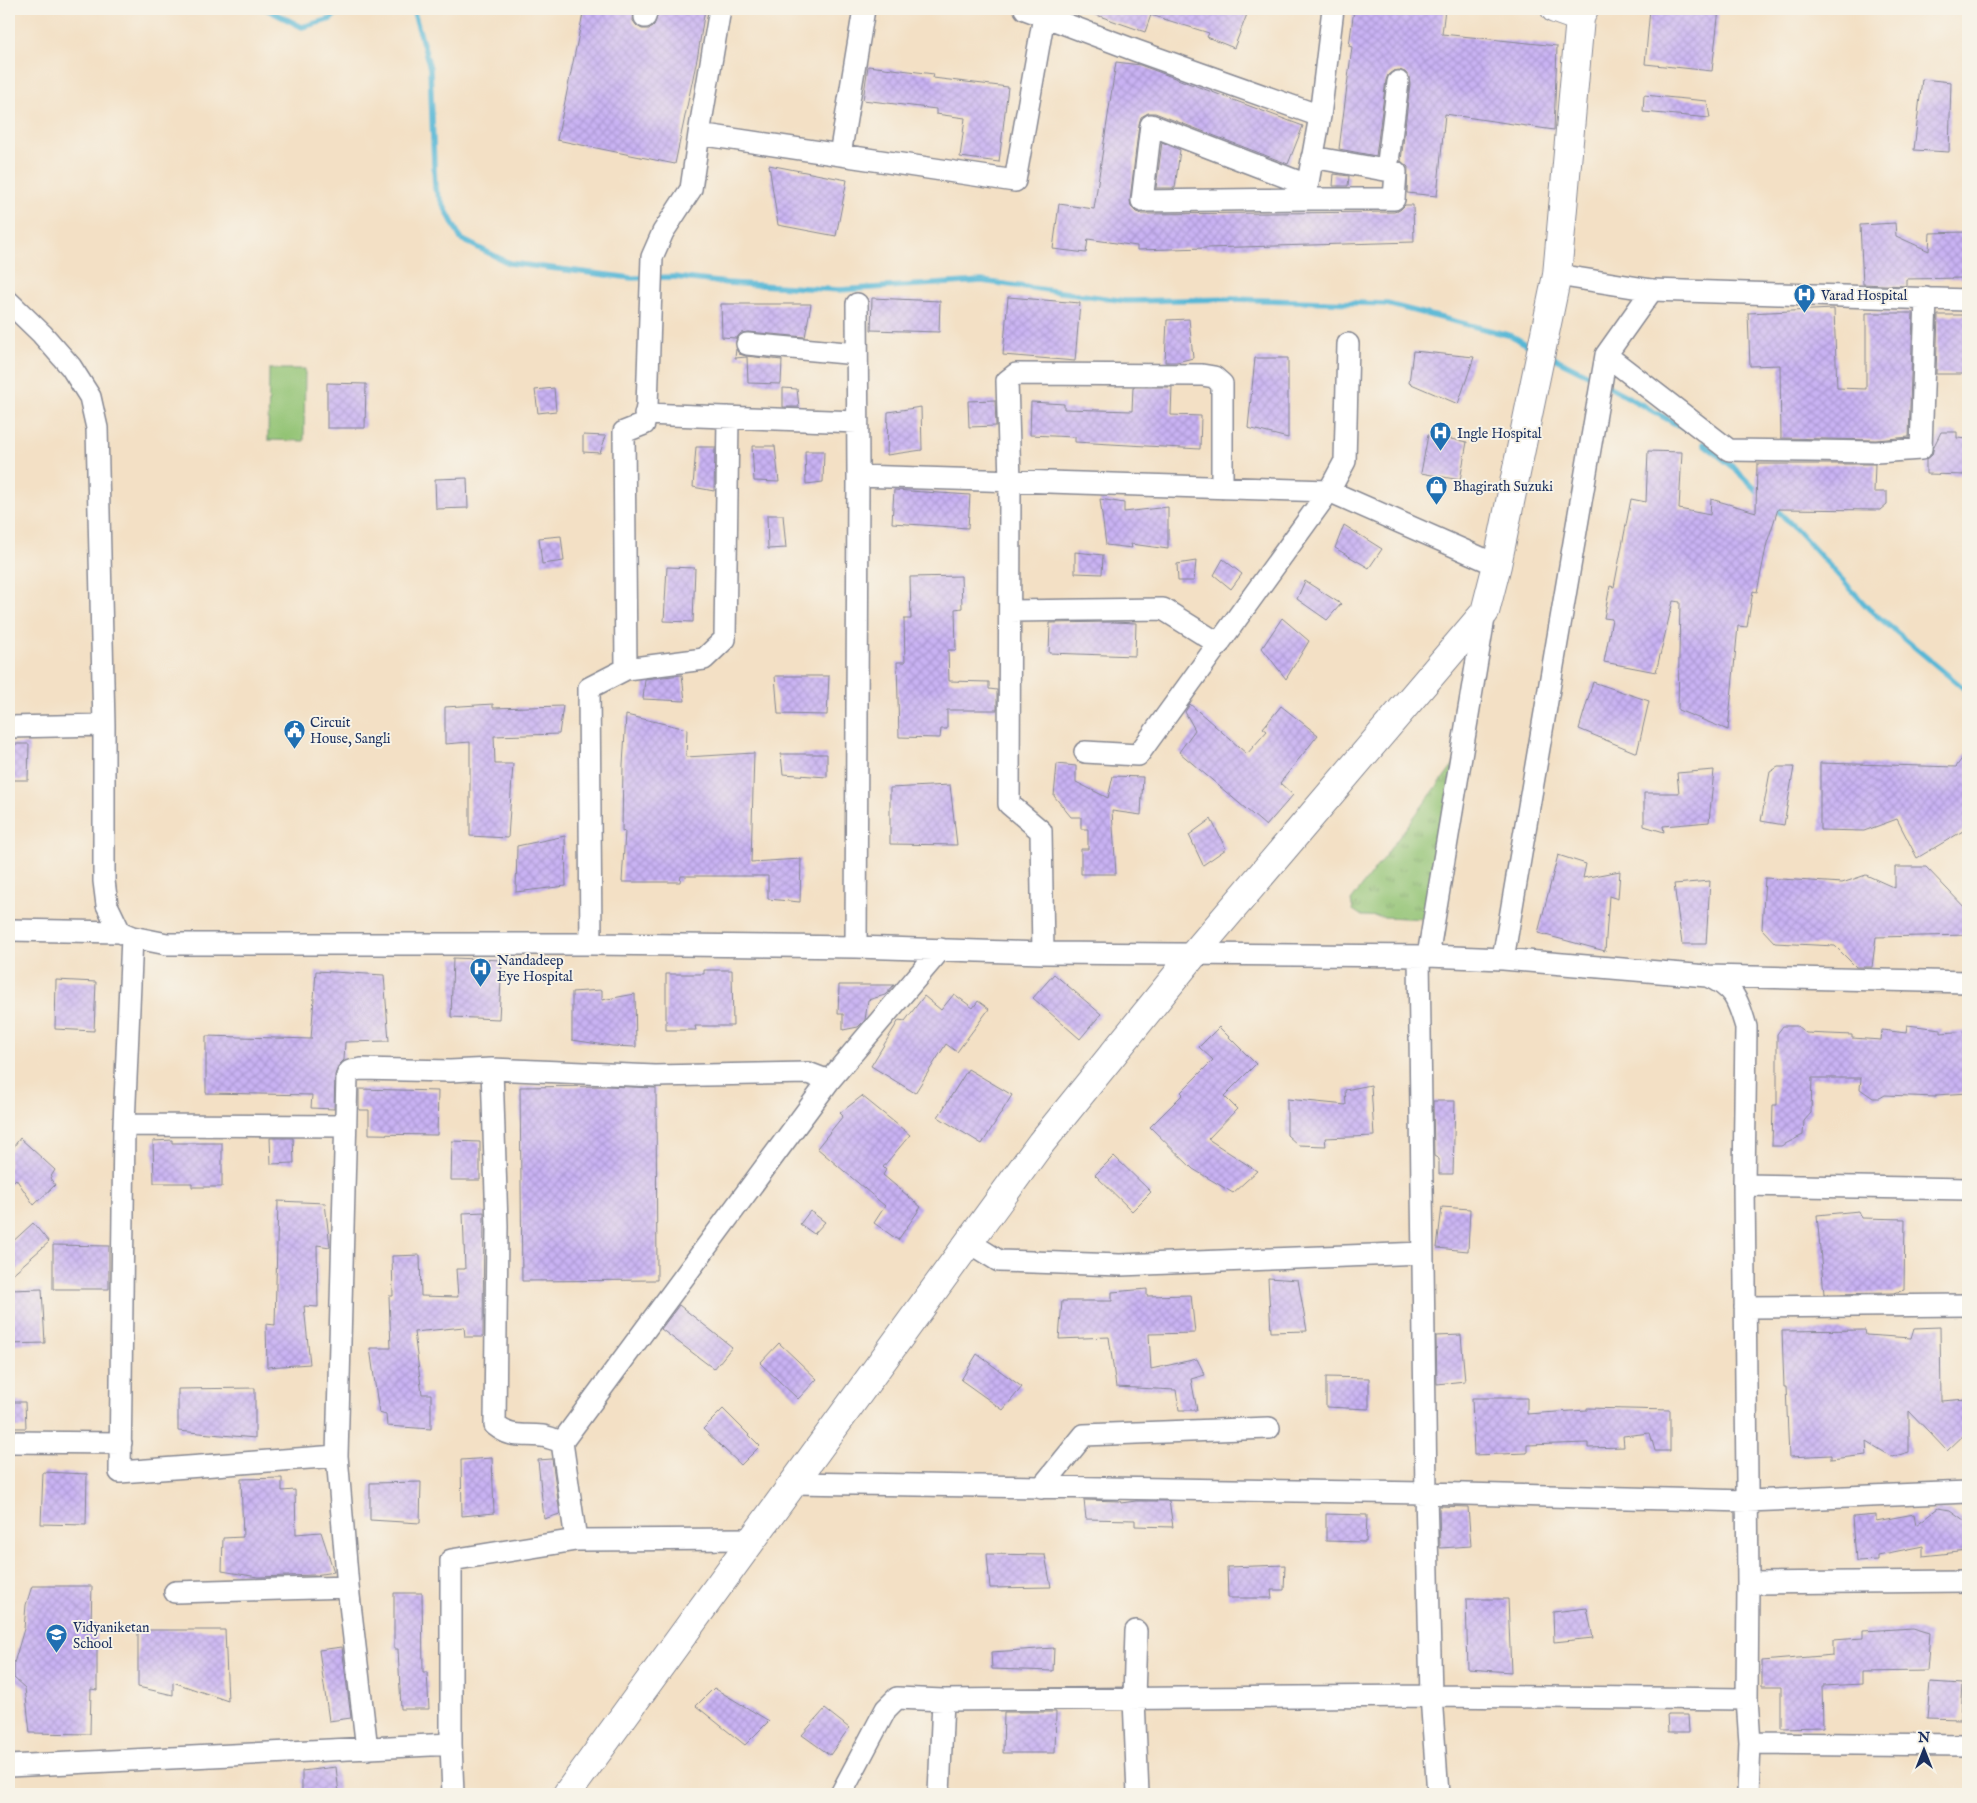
<svg xmlns="http://www.w3.org/2000/svg" width="1977" height="1803" font-family="'IM FELL English',serif">
	<style>
		.grass { fill: url(#grass-tufts); stroke: #567968 }
		.garden { fill: #92c373; stroke: #567968 }
		.lines { fill: none; stroke-linecap: round; stroke-linejoin: round }
		.stream { stroke: #57b7d6; stroke-width: 5.5 }
		.building { fill: url(#building-cross-hatch) }
		.minor-casing { stroke: #878892; stroke-width: 24 }
		.major-casing { stroke: #878892; stroke-width: 30 }
		.minor { stroke: #fff; stroke-width: 21 }
		.major { stroke: #fff; stroke-width: 28 }
		.labels { text-anchor: middle; stroke-width: 4; stroke-linejoin: round; paint-order: stroke }
		.poi-label { font-size: 14px; fill: #1b2f5e; stroke: #f7f3e8; text-anchor: start }
	</style>
	<defs>
		<pattern id="grass-tufts" width="24" height="20" patternUnits="userSpaceOnUse" patternTransform="scale(1.25)"><rect width="24" height="20" fill="#92c373"/><path d="M3 7l-1-3M5 7V3M7 7l1-3M15 17l-1-3M17 17v-4M19 17l1-3" fill="none" stroke="#769f62"/></pattern>
		<pattern id="building-cross-hatch" width="8" height="8" patternUnits="userSpaceOnUse" patternTransform="scale(1.25)"><rect width="8" height="8" fill="#c9b2f3"/><path d="M0 0l8 8M0 8l8-8" fill="none" stroke="#ac99d3"/></pattern>
	</defs>
	<rect width="100%" height="100%" fill="#f7f3e8"/>
	<filter id="ink" filterUnits="userSpaceOnUse"><feTurbulence type="fractalNoise" baseFrequency=".02" numOctaves="2"/><feDisplacementMap in="SourceGraphic" scale="10" xChannelSelector="R" yChannelSelector="G"/><feConvolveMatrix kernelMatrix="1 2 1 2 8 2 1 2 1" color-interpolation-filters="sRGB"/></filter>
	<filter id="wash" filterUnits="userSpaceOnUse"><feTurbulence type="fractalNoise" baseFrequency=".0096" numOctaves="4" result="noise"/><feDisplacementMap in="SourceGraphic" scale="20" xChannelSelector="R" yChannelSelector="G"/><feGaussianBlur stdDeviation="1.12" result="paint"/><feColorMatrix in="noise" values="0 0 0 0 0 0 0 0 0 0 0 0 0 0 0 0 0 1.4 0 .05"/><feComposite in="paint" operator="in"/></filter>
	<g filter="url(#wash)">
		<rect width="100%" height="100%" fill="#f3e0c5"/>
		<path class="grass" d="M1459,757L1427,919L1362,916L1353,910L1351,901Z"/>
		<path class="garden" d="M269,369H305L304,441L268,440Z"/>
		<g class="lines">
			<path class="stream" d="M266,9L302,27L331,19L340,9
				M413,9L430,68L435,189L461,239L509,263L632,278L674,277L727,283L839,290L982,281L1126,301L1233,299L1387,304L1512,336L1533,348
				M1548,355L1598,380
				M1606,385L1685,429
				M1704,444L1732,466L1761,495
				M1773,506L1797,530L1869,609L1968,692"/>
		</g>
		<g id="blocks">
			<path class="building" d="M584,9H634L633,21L637,26L642,29H649L654,25L659,9H705L698,54L675,164L557,140Z
				M1086,9H1249L1234,48L1207,37L1209,33L1151,15L1145,32L1085,11Z
				M1354,9H1445L1442,34L1557,46L1554,130L1445,114L1437,196L1407,193L1408,167L1401,161L1410,84L1409,77L1405,72L1399,70L1393,71L1388,75L1386,80L1376,156L1339,149L1352,47L1349,46Z
				M1650,9H1719L1712,71L1645,64Z
				M1116,62L1140,65L1303,126L1288,164L1155,113H1148L1141,117L1139,124L1130,200L1131,207L1136,212L1142,214L1394,212L1400,210L1405,205H1413L1414,242L1137,250V246L1088,239L1086,253L1053,249L1059,204L1094,209Z
				M868,66L934,74L933,78L1008,87L999,162L960,157L965,118L936,114V109L863,100Z
				M1922,79L1951,82L1949,152L1914,150Z
				M1644,95L1707,101L1710,118L1643,112Z
				M1162,142L1180,150L1175,188H1156Z
				M769,165L847,180L836,236L778,225Z
				M1334,174L1349,176L1348,186H1333Z
				M1895,223L1896,236L1929,251L1930,233L1965,232L1963,278L1906,279V286L1863,284L1860,225Z
				M1008,297L1080,303L1075,361L1003,355Z
				M872,298L940,301L939,332L871,330Z
				M721,304H811L805,337L748,332L741,333L736,339V338L722,337Z
				M1834,309L1837,388L1866,389V313H1913L1909,437L1876,440L1781,438L1780,365L1750,366L1748,313Z
				M1938,315H1968V374H1936Z
				M1189,319L1193,358L1177,362H1165L1167,320Z
				M736,349L739,354L746,356L782,360L781,384L748,383L747,357L735,358Z
				M1413,351L1474,357L1458,404L1409,383Z
				M1255,358H1288V438L1248,428Z
				M327,383L366,384L365,428H327Z
				M1133,387H1172L1171,415L1201,416L1200,449L1075,442V437L1030,435L1031,402L1064,404V409L1132,411Z
				M554,388L556,411L538,413L535,390Z
				M783,388L797,389L799,407H783Z
				M995,400L996,426L969,427L968,401Z
				M921,407L922,450L887,455L888,412Z
				M1941,432H1957V438L1968,439V475L1926,474V460L1932,455L1934,446Z
				M583,435L606,436L600,453L583,452Z
				M1428,435L1467,442L1460,480L1421,473Z
				M752,446H775L779,482L754,481Z
				M696,447H715L714,491L693,487Z
				M805,451H824L823,482L806,484Z
				M1648,451L1682,452L1679,509L1710,515L1711,499L1756,512L1757,464H1875L1874,492H1887V504L1880,510L1778,509L1767,543L1757,592L1753,591L1747,627L1738,626L1728,730L1678,710L1680,602L1673,601L1656,672L1604,662L1612,619L1604,618L1610,586L1614,587L1631,499L1646,502Z
				M467,478L468,508L436,509L435,479Z
				M894,490L970,495L968,528L892,523Z
				M1100,499L1124,503V512L1168,507V549L1131,544L1132,548L1106,545Z
				M767,515H783L786,548L768,549Z
				M1344,525L1382,549L1369,568L1335,548Z
				M561,536L564,561L542,564L539,538Z
				M1075,552L1103,555L1102,574L1075,573Z
				M1223,559L1242,574L1231,589L1214,575Z
				M1196,561L1194,581H1178L1177,564Z
				M667,567L695,568L693,622L664,621Z
				M961,576L962,608L955,609L956,650H948L949,681L989,682V689L997,690V710H947V729H941L940,738L899,737L897,662H905L904,619H911L910,577Z
				M1305,581L1341,604L1327,620L1297,599Z
				M1282,618L1309,641L1286,679L1262,648Z
				M1113,622L1136,623L1135,656L1049,653L1050,623Z
				M682,675L685,701L643,699L645,679Z
				M775,676H829L827,715L778,714Z
				M1593,682L1649,701L1637,753L1579,729Z
				M493,704V708L563,706L559,734L494,736L495,764H513L508,838L470,836V742L445,744V707Z
				M1190,704L1247,754L1267,731L1263,728L1281,706L1318,735L1280,783L1293,795L1266,826L1179,752L1195,730L1185,712Z
				M626,715L687,729L686,757L754,753L751,862L801,859L800,902L768,899V876H681L680,882H622L625,831L622,832L623,765Z
				M9,744H29L28,780H9Z
				M1968,750V828L1917,858L1897,819L1864,831L1820,830V763L1956,767Z
				M781,754H827V777L783,774Z
				M1057,764L1076,766V782L1108,798L1113,776L1143,777L1141,815L1112,811L1116,874H1081V849H1088V829H1081V817H1071L1054,796Z
				M1778,767H1794L1784,825L1761,821L1770,772Z
				M1714,770L1709,822L1663,826L1664,832L1644,826V793H1679L1677,773Z
				M950,785L957,845L890,844V788Z
				M1211,819L1226,849L1203,865L1189,835Z
				M565,836L566,886L516,892L517,846Z
				M1558,855L1586,864L1583,878L1620,871L1618,899L1609,896L1605,951L1538,933Z
				M1895,867H1926L1968,911V935L1876,937L1872,967H1856L1835,946L1775,943L1762,929L1765,878L1842,883L1866,875L1895,888Z
				M1710,881L1706,944H1682L1674,884Z
				M453,958L502,960L499,1019L451,1017Z
				M704,970H732L733,1026H695L696,1030H666V974H704Z
				M316,971L384,975L389,1041L345,1042L344,1060L339,1065L335,1075L334,1109L311,1108L312,1095L206,1093V1036L311,1039Z
				M1054,974L1101,1014L1080,1039L1033,998Z
				M56,980L96,982L94,1031L55,1029Z
				M839,985H894L885,995L868,1000L865,1020L858,1027L843,1030V1014H838Z
				M602,990V1000L635,994L636,1047L612,1046L572,1040V992Z
				M954,994L973,1008L978,1001L989,1009L957,1052L946,1044L915,1093L871,1066L899,1020L905,1021L924,996L941,1010Z
				M1907,1025L1941,1029V1033L1968,1031V1093L1936,1095V1097L1885,1095L1880,1098H1873L1860,1089L1861,1078H1812L1811,1113L1804,1121L1803,1135L1781,1146H1772L1773,1105H1777V1034L1783,1026H1797L1806,1033L1852,1035V1038L1881,1040L1882,1030L1906,1033Z
				M1219,1027L1256,1064L1224,1096L1237,1109L1208,1139L1257,1171L1233,1193L1193,1169L1150,1127L1183,1094L1181,1092L1213,1060L1199,1047Z
				M968,1069L1012,1095L982,1144L938,1117Z
				M1371,1085L1374,1136L1325,1138L1326,1146L1298,1145L1287,1135V1099L1346,1105L1345,1090Z
				M607,1086L656,1088L657,1280L522,1281L520,1087Z
				M359,1089L438,1091L437,1135L369,1134V1110H359Z
				M862,1096L910,1135L883,1167L886,1170L883,1175L921,1207L898,1240L874,1223L885,1206L817,1148L843,1116L840,1113Z
				M1433,1101H1455L1453,1174H1439V1159L1434,1156Z
				M20,1138L55,1170L50,1178L55,1185L34,1205L16,1179L9,1185V1153Z
				M270,1138H293L294,1163L271,1164Z
				M172,1140V1143H222V1187H192V1183H154L153,1141Z
				M452,1141L480,1142V1180H451Z
				M1114,1156L1151,1192L1132,1211L1095,1175Z
				M278,1201L325,1203L330,1247L317,1245L318,1307L304,1306L310,1364L267,1367L266,1324L275,1325Z
				M1442,1207L1470,1209L1468,1251L1437,1248Z
				M810,1211L825,1222L814,1234L800,1224Z
				M1859,1211L1862,1218L1905,1219L1904,1290L1894,1293L1824,1294L1817,1215Z
				M484,1212L483,1337H465L464,1327L414,1332L422,1394H431V1429L387,1426L386,1415L379,1413L370,1348H391L389,1296H393L392,1256L420,1255L421,1296L458,1297L456,1269H465L463,1213Z
				M33,1223L49,1242L9,1277V1245Z
				M53,1245L109,1246V1289H53Z
				M1268,1278L1298,1280L1307,1331L1271,1332Z
				M42,1289L45,1343L9,1344V1290Z
				M1147,1289V1296L1191,1295L1195,1333L1149,1334L1151,1369L1197,1359L1205,1375L1191,1379L1197,1410H1179L1176,1390L1116,1387L1109,1337L1059,1339L1062,1301H1112V1292Z
				M679,1305L732,1347L714,1369L661,1329Z
				M1940,1327L1941,1401L1967,1399L1968,1419V1431L1947,1451L1909,1411V1452L1892,1457L1866,1441L1867,1455L1831,1459V1455L1789,1457L1786,1387H1784L1782,1331L1865,1330L1866,1335L1911,1338L1914,1328Z
				M1461,1335L1465,1381L1437,1384L1436,1336Z
				M779,1343L817,1379L798,1399L760,1363Z
				M977,1354L1022,1387L1003,1410L961,1380Z
				M1326,1377L1369,1378V1409L1326,1407Z
				M255,1388V1438L178,1431V1389Z
				M1472,1398H1527V1414L1587,1410V1408L1670,1410V1451H1655L1650,1433L1623,1436L1624,1447L1588,1448V1443L1527,1445V1453L1474,1455Z
				M9,1402H25L26,1428H9Z
				M723,1409L760,1446L741,1465L703,1429Z
				M492,1458L494,1513L462,1516L461,1460Z
				M552,1459L560,1514L544,1519L538,1460Z
				M43,1472L87,1474L86,1525L41,1524Z
				M282,1478V1491L295,1490L296,1534L321,1532L334,1572L315,1575L258,1577L222,1571L223,1538L243,1537L241,1479Z
				M421,1482L420,1523L370,1520V1483Z
				M1084,1500L1120,1501L1121,1503L1136,1501H1169L1173,1527L1135,1526V1520L1086,1519Z
				M1439,1506L1468,1507L1471,1546L1440,1548Z
				M1938,1508L1950,1510L1968,1523V1551L1923,1556V1546L1878,1555V1560L1856,1561L1853,1517L1876,1515V1521L1914,1514L1916,1525Z
				M1326,1514L1367,1515L1366,1542L1326,1541Z
				M987,1554L1045,1555L1051,1587L990,1588Z
				M1285,1565L1284,1590H1271L1272,1598H1228L1227,1567Z
				M32,1586H92L91,1624H97V1690L91,1689L90,1734L30,1733L25,1688L14,1678V1663L24,1629L26,1605Z
				M394,1593H422L423,1672H427L429,1709H401L398,1649H394Z
				M1466,1599H1508L1511,1672L1468,1669Z
				M1587,1608L1593,1638L1554,1642L1553,1612Z
				M1913,1628L1930,1633L1927,1671L1862,1672V1684L1822,1686L1823,1727L1781,1728V1687H1762V1661L1833,1655V1640L1863,1638V1631Z
				M138,1630H225L228,1701L173,1682V1695L138,1687Z
				M342,1647L351,1718L329,1721L319,1650Z
				M1054,1648L1053,1671L992,1669L991,1652Z
				M1930,1682L1962,1684L1960,1719L1927,1718Z
				M714,1688L769,1721L745,1745L696,1706Z
				M825,1709L849,1728L830,1755L802,1735Z
				M1004,1712H1056L1055,1753H1003Z
				M1667,1715H1688L1689,1732H1668Z
				M336,1767L339,1794H302V1771Z"/>
		</g>
	</g>
	<g filter="url(#ink)">
		<use href="#blocks" fill-opacity="0" stroke="#878892" stroke-width="1"/>
		<g class="lines">
			<defs>
				<path id="minor" d="M720,9L699,134L1015,181L1044,16
					M1025,9L1137,51L1320,116L1333,9
					M645,17L647,9
					M840,155L864,9
					M1387,170L1398,82
					M1307,185L1151,125L1142,201L1305,199L1320,116
					M1305,199H1394L1396,172L1312,157
					M1557,275L1652,290L1968,300
					M9,302L42,334L71,367L90,397L97,428L104,725V881L107,905L120,932
					M857,304L858,476
					M747,344L857,354
					M1606,355L1729,450L1876,452L1921,449L1926,298
					M645,414L857,422
					M1010,611L1163,609L1219,644
					M626,669L704,659L725,639L728,417
					M9,727L104,725
					M1085,752L1138,755L1329,491L1345,461L1348,344
					M9,930L120,932L132,937L167,944H591L856,947L1043,953L1428,956L1503,959L1707,976L1968,982
					M132,937L124,1125L120,1472L337,1456L348,1587L175,1592
					M591,944L589,688L626,669L624,432L644,424L647,406L652,257L663,232L691,189L699,134
					M856,947L858,476L1329,491L1497,565
					M1043,953L1041,831L1009,804L1010,481L1007,381L1016,374L1202,375L1214,377L1222,384V488
					M1419,956L1426,1493L1431,1696L1438,1794
					M1428,956L1485,612
					M1503,959L1606,355L1652,290
					M1707,976C1734,987 1738,1000 1746,1027L1744,1185L1748,1583L1747,1699L1750,1743L1748,1794
					M492,1069L497,1226L495,1425C514,1440 521,1433 542,1436C549,1437 555,1440 562,1442
					M124,1125L345,1126
					M1744,1185L1968,1189
					M970,1243L999,1261L1120,1265L1422,1253
					M1745,1307L1968,1305
					M9,1442L121,1443
					M337,1456L347,1076L350,1071L361,1069L450,1071L492,1069L655,1076L808,1073L829,1081
					M794,1483L1426,1493L1747,1501L1968,1492
					M1041,1488L1084,1435L1269,1428
					M754,1539L576,1540L562,1442L829,1081L941,949
					M1748,1583L1968,1581
					M348,1587L367,1749
					M1136,1631L1134,1699L1138,1794
					M1750,1743L1968,1745
					M451,1744L453,1794
					M9,1766L451,1744V1560L576,1540
					M841,1794L886,1709L897,1698L943,1700L1431,1696L1747,1699
					M939,1794L943,1700"/>
				<path id="major" d="M1555,9L1580,18
					M567,1794L1041,1143L1194,954L1485,612L1497,565L1557,275L1580,18L1584,9"/>
			</defs>
			<use href="#minor" class="minor-casing"/>
			<use href="#major" class="major-casing"/>
			<use href="#minor" class="minor"/>
			<use href="#major" class="major"/>
		</g>
	</g>
	<defs>
		<symbol id="hospital-pin" viewBox="-11 -11 22 30"><path d="M0 17L-7.5 6A9.5 9.5 0 1 1 7.5 6Z" fill="#1f6fb2" stroke="#f7f3e8"/><path d="M-5-5h3v3.5h4V-5h3V5h-3V1.5h-4V5h-3Z" fill="#fff"/></symbol>
		<symbol id="shop-pin" viewBox="-11 -11 22 30"><path d="M0 17L-7.5 6A9.5 9.5 0 1 1 7.5 6Z" fill="#1f6fb2" stroke="#f7f3e8"/><path d="M-5-2.5h2.3a2.7 3.5 0 0 1 5.4 0H5L5.5 6h-11ZM-1.5-2.5h3a1.5 2.3 0 0 0-3 0Z" fill="#fff"/></symbol>
		<symbol id="civic-pin" viewBox="-11 -11 22 30"><path d="M0 17L-7.5 6A9.5 9.5 0 1 1 7.5 6Z" fill="#1f6fb2" stroke="#f7f3e8"/><path d="M-.6-6.5H3V-4.5H.6V-3L4-1V1h2V6H-6V1h2V-1L-.6-3ZM-1.2 2.5V6h2.4V2.5Z" fill="#fff"/></symbol>
		<symbol id="school-pin" viewBox="-11 -11 22 30"><path d="M0 17L-7.5 6A9.5 9.5 0 1 1 7.5 6Z" fill="#1f6fb2" stroke="#f7f3e8"/><path d="M0-5L7-2L0 1L-7-2ZM-4 1L0 2.5L4 1V4Q0 6-4 4Z" fill="#fff"/></symbol>
	</defs>
	<g fill-rule="evenodd">
		<use href="#hospital-pin" x="1792" y="282" width="25" height="34"/>
		<use href="#hospital-pin" x="1428" y="420" width="25" height="34"/>
		<use href="#shop-pin" x="1424" y="474" width="25" height="34"/>
		<use href="#civic-pin" x="282" y="718" width="25" height="34"/>
		<use href="#hospital-pin" x="468" y="956" width="25" height="34"/>
		<use href="#school-pin" x="44" y="1622" width="25" height="34"/>
	</g>
	<g class="labels">
		<g class="poi-label">
			<text x="1821" y="300">Varad Hospital</text>
			<text x="1457" y="438">Ingle Hospital</text>
			<text x="1453" y="491">Bhagirath Suzuki</text>
			<text x="310" y="727">Circuit<tspan x="310" dy="16">House, Sangli</tspan></text>
			<text x="497" y="965">Nandadeep<tspan x="497" dy="16">Eye Hospital</tspan></text>
			<text x="73" y="1632">Vidyaniketan<tspan x="73" dy="16">School</tspan></text>
		</g>
	</g>
	<rect width="1977" height="1803" fill="none" stroke="#f7f3e8" stroke-width="30"/>
	<g transform="translate(1924 1750)" stroke="#f7f3e8" stroke-width="4" paint-order="stroke">
	<path d="M0-4L9 19L0 12L-9 19Z" fill="#1b2f5e"/>
	<text y="-8" font-size="14" font-weight="bold" text-anchor="middle" fill="#1b2f5e">N</text>
	</g>
</svg>
